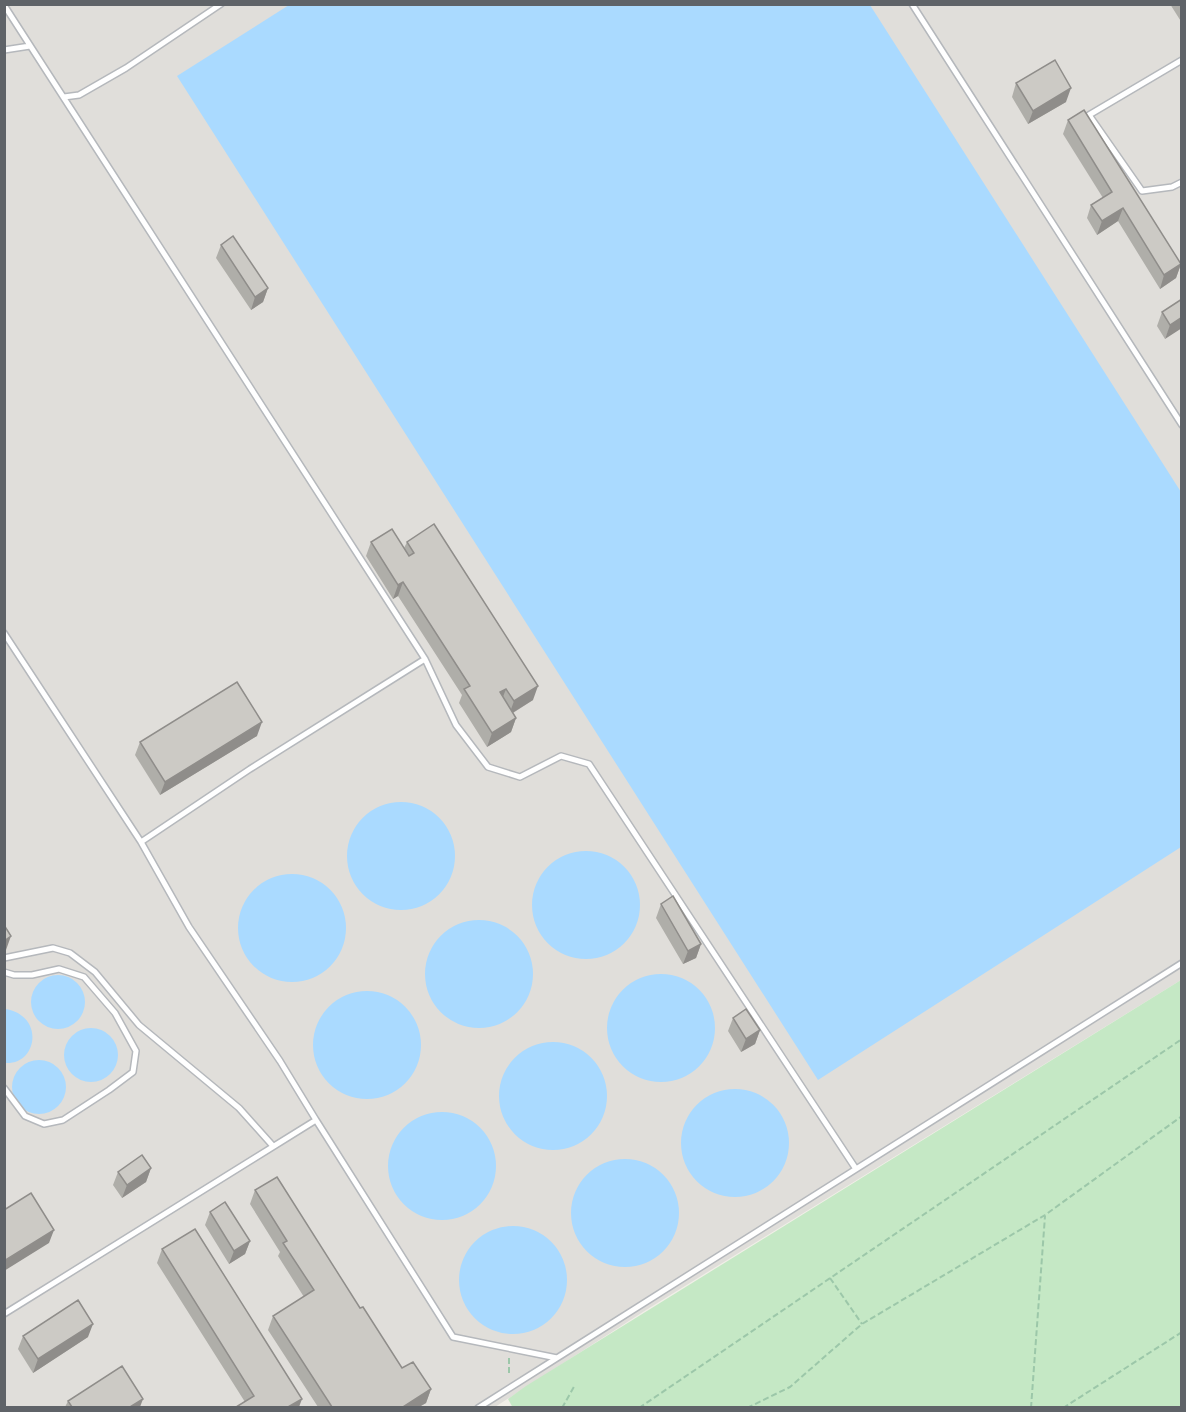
<svg xmlns="http://www.w3.org/2000/svg" width="1186" height="1412" font-family="Manrope,sans-serif">
	<style>
		.industrial { fill: #e0deda }
		.green { fill: #c5e8c5 }
		.water { fill: #aadaff }
		.lines { fill: none; stroke-linecap: round; stroke-linejoin: round }
		.lane-casing { stroke: #b5b8bc; stroke-width: 8 }
		.path { stroke: #9cc7a9; stroke-width: 2; stroke-dasharray: 6 3; stroke-linecap: butt }
		.lane { stroke: #fff; stroke-width: 5 }
		.wall { fill: #afaea9 }
		.shaded-wall { fill: #8f8d8a }
		.building { fill: #cccac5; stroke: #8f8d8a; stroke-width: 1.5 }
	</style>
	<rect width="100%" height="100%" fill="#f1efe8"/>
	<path class="industrial" d="M5,5H1181V980L646,1310L495,1407L5,1408Z"/>
	<path class="green" d="M1181,980V1407L513,1408L508,1399L526,1386Z"/>
	<path class="water" d="M289,5H870L1181,492V847L818,1080L177,76Z
		M347 856a54 54 0 1 1 108 0a54 54 0 1 1-108 0Z
		M532 905a54 54 0 1 1 108 0a54 54 0 1 1-108 0Z
		M238 928a54 54 0 1 1 108 0a54 54 0 1 1-108 0Z
		M425 974a54 54 0 1 1 108 0a54 54 0 1 1-108 0Z
		M607 1028a54 54 0 1 1 108 0a54 54 0 1 1-108 0Z
		M31 1002a27 27 0 1 1 54 0a27 27 0 1 1-54 0Z
		M313 1045a54 54 0 1 1 108 0a54 54 0 1 1-108 0Z
		M5,1009C45,1015 38,1065 5,1063Z
		M64 1055a27 27 0 1 1 54 0a27 27 0 1 1-54 0Z
		M499 1096a54 54 0 1 1 108 0a54 54 0 1 1-108 0Z
		M12 1087a27 27 0 1 1 54 0a27 27 0 1 1-54 0Z
		M681 1143a54 54 0 1 1 108 0a54 54 0 1 1-108 0Z
		M388 1166a54 54 0 1 1 108 0a54 54 0 1 1-108 0Z
		M571 1213a54 54 0 1 1 108 0a54 54 0 1 1-108 0Z
		M459 1280a54 54 0 1 1 108 0a54 54 0 1 1-108 0Z"/>
	<g class="lines">
		<defs>
			<path id="lane" d="M912,4L1182,425
				M4,5L425,659L456,725L488,767L520,777L561,756L589,764L856,1169
				M4,50L30,46
				M1182,60L1089,115L1142,191L1172,187L1182,182
				M64,97L79,95L126,68L221,4
				M4,633L141,842L189,927L280,1061L316,1120
				M141,842L250,769L425,659
				M4,958L53,948L70,953L95,972L139,1025L239,1108L273,1146
				M4,972L14,975H32L59,969L84,977L115,1013L136,1051L133,1072L109,1090L63,1120L44,1124L25,1116L4,1088
				M4,1314L316,1120L453,1337L557,1358L1182,963
				M478,1408L557,1358"/>
		</defs>
		<use href="#lane" class="lane-casing"/>
		<path class="path" d="M830,1278L862,1324
			M509,1358V1376
			M502,1408H504
			M562,1408L575,1385
			M639,1408L1182,1039
			M747,1408L790,1387L862,1324L1045,1215L1182,1116
			M1031,1408L1045,1216
			M1063,1408L1182,1332"/>
		<use href="#lane" class="lane"/>
	</g>
	<path class="wall" d="M1170,4H1182V23Z
		M1016,83L1066,102L1028,124L1012,97Z
		M1068,120L1181,264L1176,278L1160,289L1118,221L1097,235L1087,218L1091,205L1103,198L1063,134Z
		M221,245L268,288L263,302L251,310L216,258Z
		M1182,299L1165,339L1157,326L1162,312Z
		M371,542L404,548L407,542L533,700L513,713L516,718L511,732L487,747L459,703L462,695L398,596L393,599L366,556Z
		M257,736L160,795L135,755L140,742Z
		M661,904L701,944L696,958L683,964L656,918Z
		M733,1018L760,1030L755,1044L741,1052L728,1031Z
		M151,1168L146,1182L122,1198L113,1185L118,1172Z
		M255,1190L360,1308L402,1368L431,1389L426,1403L419,1407H318L268,1330L273,1316L304,1297L278,1256L280,1252L250,1204Z
		M210,1212L250,1241L245,1254L229,1264L205,1225Z
		M162,1249L299,1407L245,1402L157,1263Z
		M23,1336L88,1337L33,1373L18,1349Z
		M68,1401L140,1407H65Z"/>
	<path class="shaded-wall" d="M1071,88L1066,102L1028,124L1033,111Z
		M1123,208L1118,221L1097,235L1102,221Z
		M1181,264L1176,278L1160,289L1164,275Z
		M268,288L263,302L251,310L255,297Z
		M1182,317V328L1165,339L1170,325Z
		M403,582L398,596L393,599L398,585Z
		M538,686L533,700L509,715L514,701Z
		M506,689L501,702L500,692Z
		M516,718L511,732L487,747L492,733Z
		M262,722L257,736L160,795L165,782Z
		M11,936L6,950L4,951V941Z
		M701,944L696,958L683,964L688,951Z
		M760,1030L755,1044L741,1052L746,1039Z
		M151,1168L146,1182L122,1198L127,1185Z
		M54,1230L49,1243L4,1271V1261Z
		M250,1241L245,1254L229,1264L234,1251Z
		M93,1324L88,1337L33,1373L38,1359Z
		M431,1389L426,1403L419,1407H403Z
		M143,1399L140,1407H130Z
		M302,1399L299,1407H288Z"/>
	<path class="building" d="M1055,60L1071,88L1033,111L1016,83Z
		M1084,110L1181,264L1164,275L1123,208L1102,221L1091,205L1112,192L1068,120Z
		M233,236L268,288L255,297L221,245Z
		M1182,299V317L1170,325L1162,312Z
		M434,524L538,686L514,701L506,689L500,692L516,718L492,733L464,689L470,686L403,582L398,585L371,542L392,529L409,556L414,553L407,542Z
		M237,682L262,722L165,782L140,742Z
		M673,896L701,944L688,951L661,904Z
		M4,925L11,936L4,941Z
		M746,1009L760,1030L746,1039L733,1018Z
		M142,1155L151,1168L127,1185L118,1172Z
		M277,1177L360,1308L363,1307L402,1368L413,1362L431,1389L403,1407H332L273,1316L314,1290L283,1243L287,1241L255,1190Z
		M31,1193L54,1230L4,1261V1210Z
		M225,1202L250,1241L234,1251L210,1212Z
		M195,1229L302,1399L288,1407H236L254,1396L162,1249Z
		M78,1300L93,1324L38,1359L23,1336Z
		M122,1366L143,1399L130,1407H72L68,1401Z"/>
	<rect width="1186" height="1412" fill="none" stroke="#5f6368" stroke-width="12"/>
</svg>
